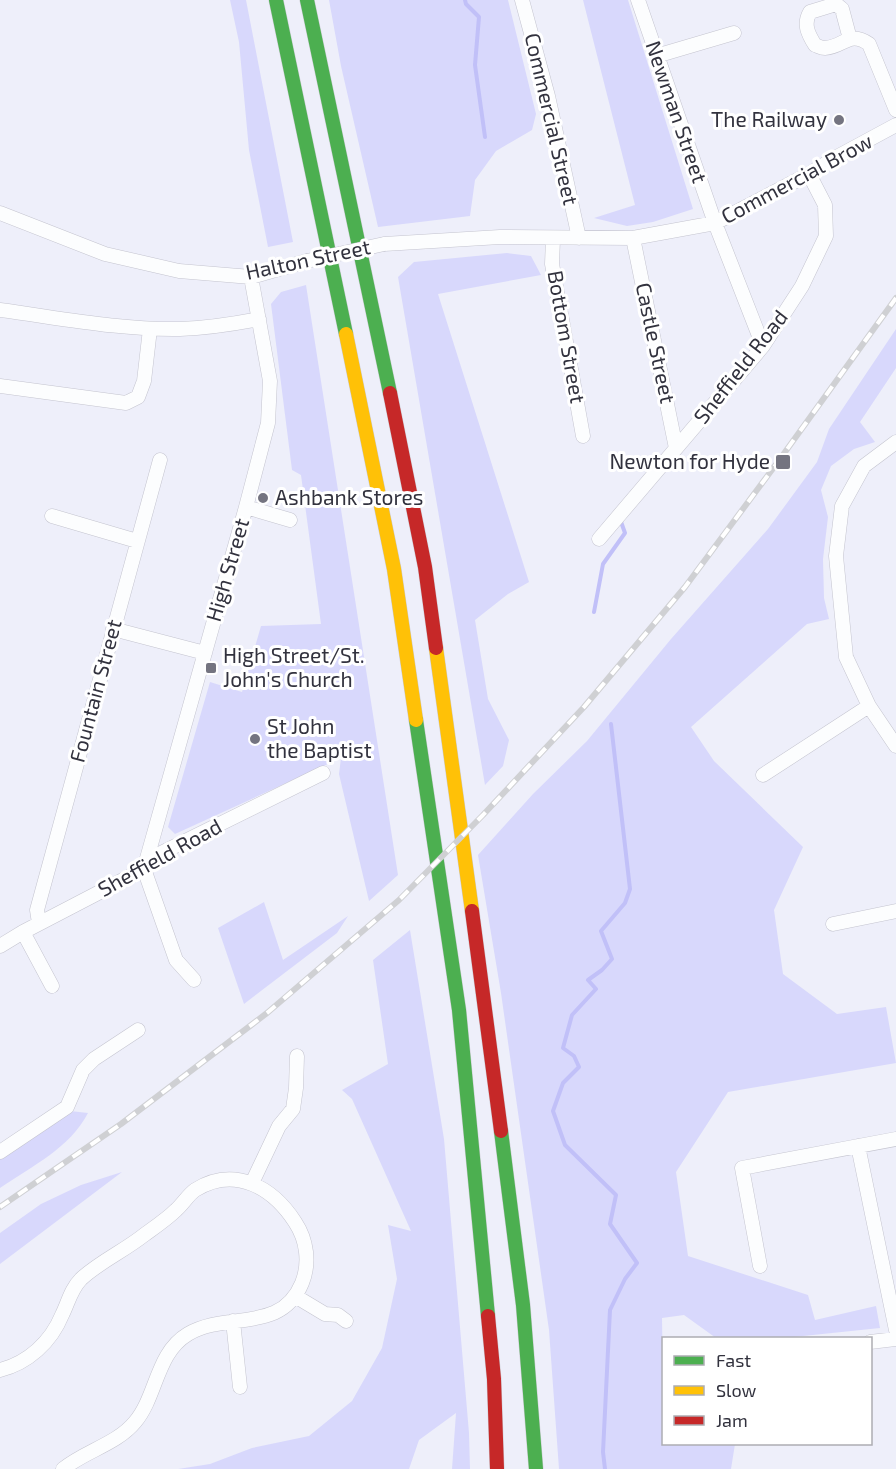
<svg xmlns="http://www.w3.org/2000/svg" width="896" height="1469" font-family="'Exo 2',sans-serif">
	<style>
		.green { fill: #d8d8fc }
		.lines { fill: none; stroke-linecap: round; stroke-linejoin: round }
		.stream { stroke: #c1c0f8; stroke-width: 4 }
		.street-casing { stroke: #c4c4cf; stroke-width: 15 }
		.fast-casing { stroke: #ccccd3; stroke-width: 15 }
		.slow-casing { stroke: #ccccd3; stroke-width: 15 }
		.jam-casing { stroke: #ccccd3; stroke-width: 15 }
		.street { stroke: #fcfdfe; stroke-width: 14 }
		.fast { stroke: #4caf50; stroke-width: 14 }
		.slow { stroke: #ffc107; stroke-width: 14 }
		.jam { stroke: #c62828; stroke-width: 14 }
		.rail-casing { stroke: #cfd0d3; stroke-width: 6 }
		.rail { stroke: #fff; stroke-width: 4; stroke-dasharray: 11; stroke-linecap: butt }
		.street-bridge-casing { stroke: #c4c4cf; stroke-width: 15; stroke-linecap: butt }
		.street-bridge { stroke: #fcfdfe; stroke-width: 14 }
		.poi-dot { fill: #747480; stroke: #fff; stroke-width: 2 }
		.labels { text-anchor: middle; stroke-width: 6; stroke-linejoin: round; paint-order: stroke }
		.street-label { font-size: 21px; fill: #32323e; stroke: #fff }
		.poi-label { font-size: 21px; fill: #32323e; stroke: #fff; text-anchor: start }
	</style>
	<rect width="100%" height="100%" fill="#eeeffa"/>
	<path class="green" d="M230,0H246L293,242L268,247L249,150L239,42Z
		M329,0H508L536,114L532,130L496,151L475,180L470,216L378,227L341,66Z
		M583,0H628L693,209L653,222L627,226L594,218L635,205Z
		M507,253L531,256L541,275L438,294L529,582L508,594L475,620L488,699L509,740L503,766L485,785L398,277L414,262Z
		M306,285L398,875L369,901L339,774L341,758L175,834L168,827L210,682L242,692L261,626L321,624L301,475L292,470L271,304L281,292Z
		M896,329V368L860,422L875,442L854,449L831,466L821,490L828,517L823,559L824,598L829,619L807,624L691,727L714,761L803,847L774,910L783,974L837,1014L886,1007L896,1063L728,1092L676,1172L688,1256L808,1295L815,1320L876,1306L880,1328L784,1338H716L684,1315L662,1318L664,1444H735L731,1469H559L549,1330L501,993L478,855L533,794L587,741L671,639L768,529L817,462L829,429Z
		M264,902L283,960L348,916L337,933L244,1004L218,928Z
		M410,930L444,1139L469,1433L470,1469H452L456,1413L419,1440L409,1469H178L210,1464L252,1448L309,1436L352,1401L382,1348L397,1279L388,1225L411,1231L352,1099L342,1090L388,1064L373,960Z
		M70,1111L88,1113C70,1148 32,1166 0,1188V1159Z
		M122,1172L0,1264V1233L41,1204L81,1185Z"/>
	<g class="lines">
		<path class="stream" d="M465,0L466,4L479,17L475,65L485,137
			M594,612L603,564L625,533L620,519
			M605,1469L603,1452L610,1310L625,1279L637,1263L610,1224L616,1195L565,1145L553,1111L563,1083L579,1067L574,1056L563,1048L572,1015L596,989L588,980L602,970L612,959L601,931L625,903L630,889L611,724"/>
		<defs>
			<path id="street" d="M522,0L548,96L579,238
				M638,0L715,223L763,346
				M850,39L842,9L836,4L810,12C803,24 808,34 815,45C818,46 821,48 825,48C844,47 849,30 869,44L896,110
				M656,56L734,33
				M0,213L105,254L179,271L251,277L307,261
				M633,238L676,448
				M553,239L552,264L583,436
				M384,244L500,237L633,238L715,223L809,174L833,159L896,125
				M0,310C60,318 120,330 180,329C207,328 233,324 259,319
				M0,386L126,403L138,397L144,381L150,329
				M896,442L864,466L842,506L836,556L846,657L869,706L896,746
				M246,507L290,520
				M52,516L137,541
				M599,539L763,346L802,286L826,236L825,205L809,174
				M113,629L205,653
				M763,775L869,706
				M147,860L323,773
				M144,869L176,960L194,980
				M39,923L37,910L160,460
				M833,924L896,911
				M23,932L52,986
				M0,946L23,932L144,869L246,507L268,423L270,381L251,277
				M858,1146L896,1330
				M0,1152L67,1107L83,1070L94,1059L138,1030
				M252,1183L279,1126L293,1109L296,1088L297,1056
				M760,1266L742,1168L896,1139
				M295,1296L325,1314L338,1315L346,1321
				M233,1321L240,1387
				M870,1342L896,1339
				M0,1370C28,1363 51,1342 62,1315C68,1303 71,1289 81,1279C99,1262 124,1251 144,1235C155,1227 167,1219 176,1210C183,1204 188,1195 195,1190C235,1165 273,1188 295,1222C307,1240 310,1263 302,1283C281,1334 227,1311 188,1334C156,1353 157,1396 135,1422C117,1444 85,1451 63,1469"/>
			<path id="fast" d="M276,0L346,334
				M307,0L390,393
				M416,720L459,1010L488,1316
				M501,1131L523,1305L536,1469"/>
			<path id="slow" d="M346,334L394,569L416,720
				M436,648L472,911"/>
			<path id="jam" d="M390,393L425,567L436,648
				M472,911L501,1131
				M488,1316L494,1379L497,1469"/>
		</defs>
		<use href="#street" class="street-casing"/>
		<use href="#fast" class="fast-casing"/>
		<use href="#slow" class="slow-casing"/>
		<use href="#jam" class="jam-casing"/>
		<use href="#street" class="street"/>
		<use href="#fast" class="fast"/>
		<use href="#slow" class="slow"/>
		<use href="#jam" class="jam"/>
		<defs>
			<path id="rail" d="M0,1207L121,1124L267,1013L399,900L483,815L584,707L685,587L780,459L896,298"/>
		</defs>
		<use href="#rail" class="rail-casing"/>
		<use href="#rail" class="rail"/>
		<defs>
			<path id="street-bridge" d="M307,261L384,244"/>
		</defs>
		<use href="#street-bridge" class="street-bridge-casing"/>
		<use href="#street-bridge" class="street-bridge"/>
	</g>
	<g class="poi-dot">
		<circle cx="839" cy="120" r="6"/>
		<rect x="775" y="454" width="16" height="16" rx="3"/>
		<circle cx="263" cy="498" r="6"/>
		<rect x="205" y="662" width="12" height="12" rx="3"/>
		<circle cx="255" cy="739" r="6"/>
	</g>
	<g class="labels">
		<g class="street-label">
			<text transform="translate(676 112) rotate(71)" y="7">Newman Street</text>
			<text transform="translate(551 119) rotate(77)" y="7">Commercial Street</text>
			<text transform="translate(797 179) rotate(-28)" y="7">Commercial Brow</text>
			<text transform="translate(308 260) rotate(-12)" y="7">Halton Street</text>
			<text transform="translate(566 337) rotate(80)" y="7">Bottom Street</text>
			<text transform="translate(655 343) rotate(78)" y="7">Castle Street</text>
			<text transform="translate(741 367) rotate(-52)" y="7">Sheffield Road</text>
			<text transform="translate(228 570) rotate(-74)" y="7">High Street</text>
			<text transform="translate(96 691) rotate(-75)" y="7">Fountain Street</text>
			<text transform="translate(160 858) rotate(-29)" y="7">Sheffield Road</text>
		</g>
		<g class="poi-label">
			<text x="827" y="127" text-anchor="end">The Railway</text>
			<text x="770" y="469" text-anchor="end">Newton for Hyde</text>
			<text x="275" y="505">Ashbank Stores</text>
			<text x="223" y="663">High Street/St.<tspan x="223" dy="24">John's Church</tspan></text>
			<text x="267" y="734">St John<tspan x="267" dy="24">the Baptist</tspan></text>
		</g>
	</g>
	<rect x="662" y="1337" width="210" height="108" fill="#ffffff" stroke="#adadb2" stroke-width="1.5"/>
	<rect x="674" y="1356" width="30" height="9" fill="#4caf50" stroke="#adadb2" stroke-width="1.5"/>
	<text x="716" y="1367" font-size="18" fill="#32323e">Fast</text>
	<rect x="674" y="1386" width="30" height="9" fill="#ffc107" stroke="#adadb2" stroke-width="1.5"/>
	<text x="716" y="1397" font-size="18" fill="#32323e">Slow</text>
	<rect x="674" y="1416" width="30" height="9" fill="#c62828" stroke="#adadb2" stroke-width="1.5"/>
	<text x="716" y="1427" font-size="18" fill="#32323e">Jam</text>
</svg>
